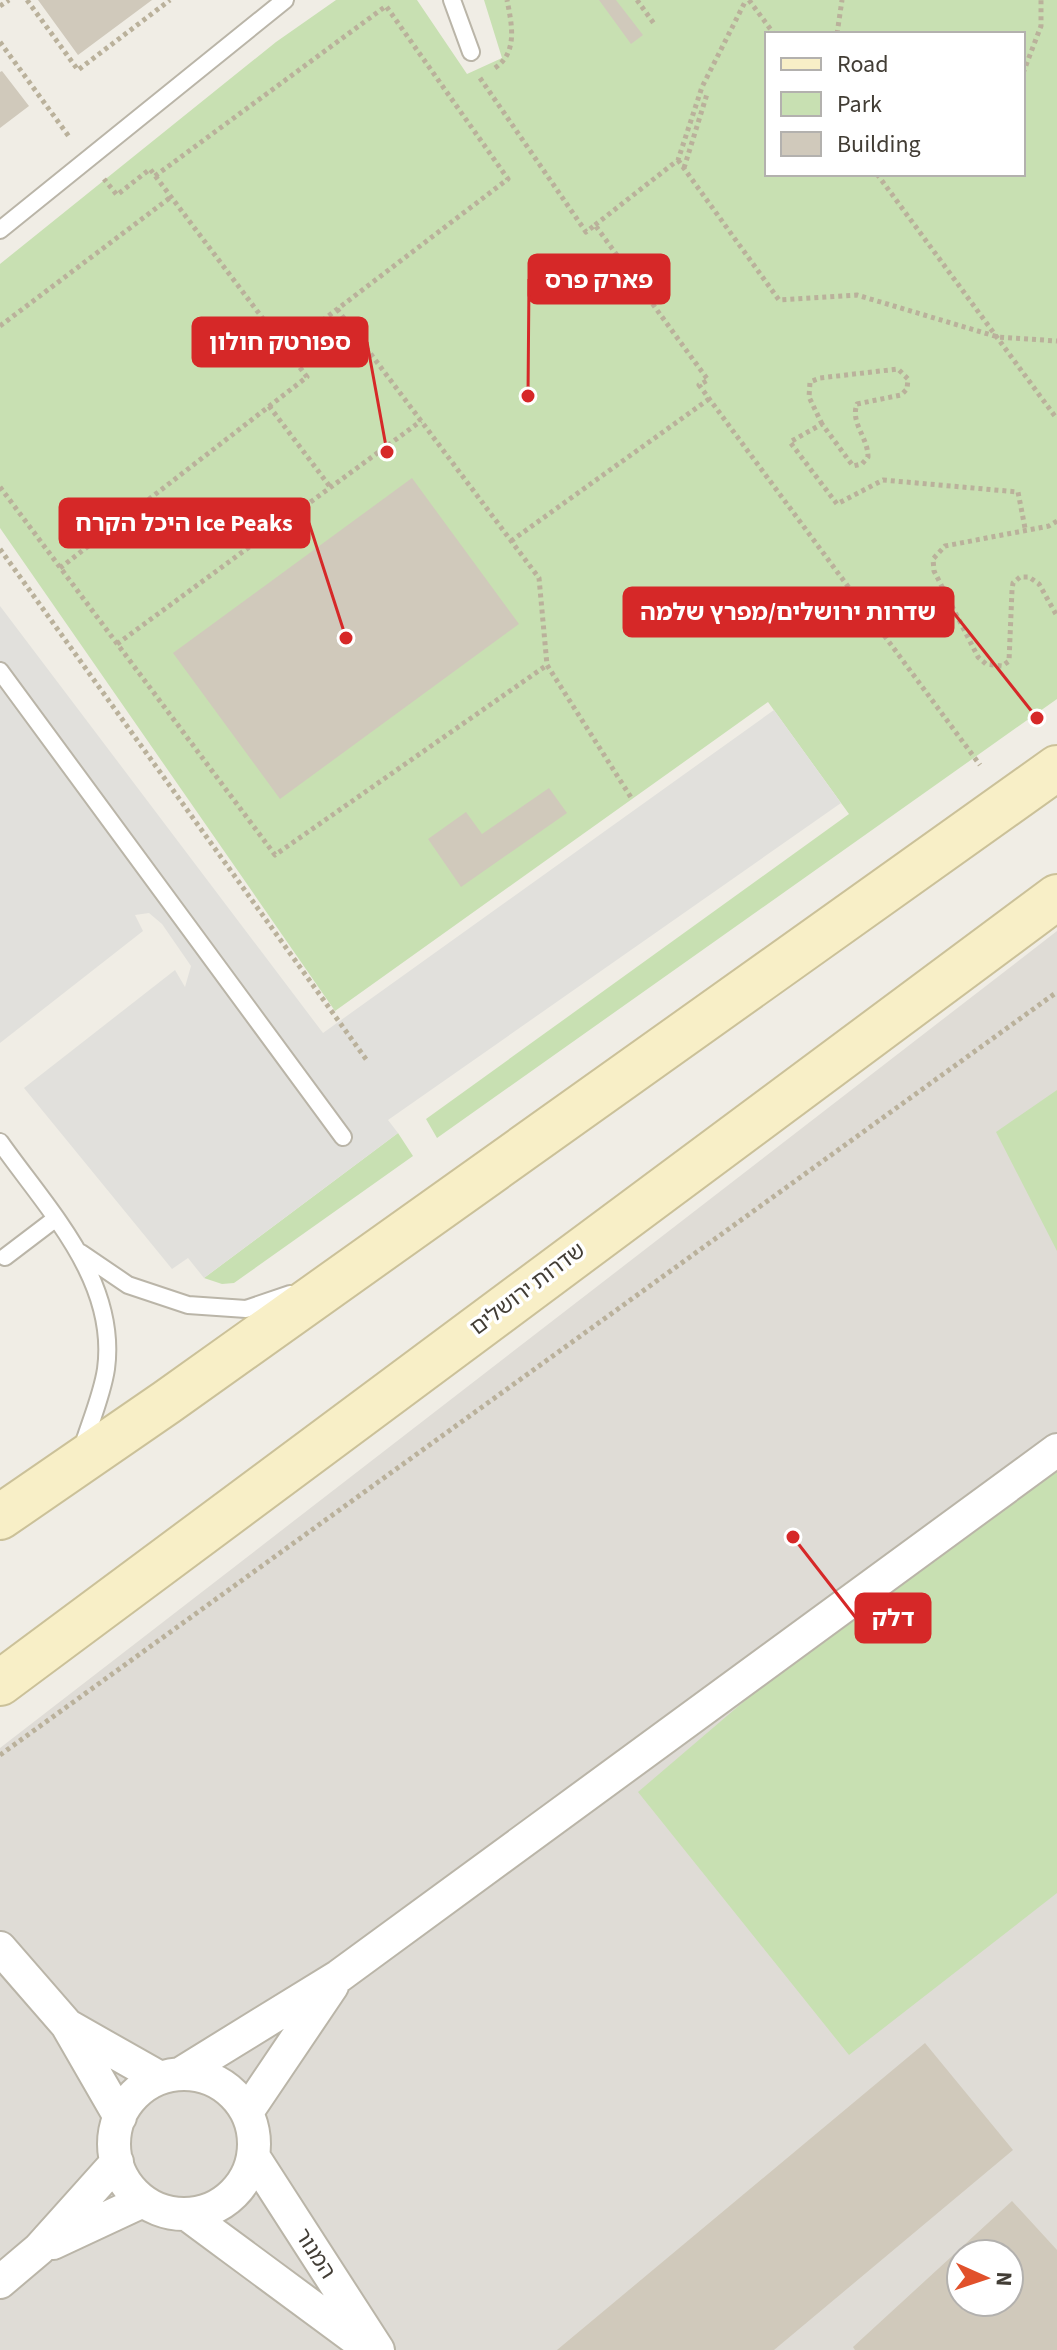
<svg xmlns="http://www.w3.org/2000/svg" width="1057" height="2350" font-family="'Source Sans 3','Noto Sans Hebrew',sans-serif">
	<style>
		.industrial { fill: #dfdcd6; fill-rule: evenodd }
		.green { fill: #c8e0b2; fill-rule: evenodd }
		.parking { fill: #e1e0dc }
		.building { fill: #d0c9bb; fill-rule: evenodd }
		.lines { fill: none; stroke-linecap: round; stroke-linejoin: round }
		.lane-casing { stroke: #bab5a8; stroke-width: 20 }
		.street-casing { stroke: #bab5a8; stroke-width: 36 }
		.secondary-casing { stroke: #cbc199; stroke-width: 48 }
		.path { stroke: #bab19b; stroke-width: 5; stroke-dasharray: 4 4; stroke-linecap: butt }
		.lane { stroke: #fff; stroke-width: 16 }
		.street { stroke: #fff; stroke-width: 32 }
		.secondary { stroke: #f8efc7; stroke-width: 44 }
		.labels { text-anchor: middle; stroke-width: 7; stroke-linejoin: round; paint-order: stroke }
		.street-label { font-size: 22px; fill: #423d35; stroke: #fff }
		.leader { fill: none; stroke: #d62828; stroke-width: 3 }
		.callout-dot { fill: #d62828; stroke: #fff; stroke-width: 3 }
		.callout { fill: #d62828; stroke: #d62828; stroke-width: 3 }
		.callout-label { font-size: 24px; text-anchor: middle; font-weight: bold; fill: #fff }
	</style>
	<rect width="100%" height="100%" fill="#f0ede5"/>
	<path class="industrial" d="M1057,931V2350H0V1748ZM961,2254H1009V2302H961Z"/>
	<path class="green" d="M336,0H417L467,74L502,58L484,0H1057V699L437,1138L426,1119L849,814L768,702L335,1011L0,528V264L276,42ZM767,34H1023V174H767Z
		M1057,1090V1251L996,1132Z
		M398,1133L413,1156L234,1283L222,1284L204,1278Z
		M1057,1434V1893L849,2055L638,1792Z"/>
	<path class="parking" d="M0,606L323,1033L774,710L841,803L388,1120L398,1133L204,1278L188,1258L172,1269L24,1088L175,970L185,987L191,966L162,924L149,913L135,915L143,931L0,1043Z"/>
	<path class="building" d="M38,0H152L78,55Z
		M599,0H616L643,35L631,44Z
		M2,71L29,106L0,128V72Z
		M412,478L519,624L280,799L173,653Z
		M549,788L567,813L461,887L428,839L466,812L482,834Z
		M925,2043L1013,2150L774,2350H557Z
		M1012,2201L1057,2250V2350H855L853,2347ZM961,2254H1009V2302H961Z"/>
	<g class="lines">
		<defs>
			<path id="lane" d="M452,0L471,52
				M0,230L285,0
				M0,671L343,1137
				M0,1142C47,1209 118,1280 106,1369C102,1396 89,1425 81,1452
				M81,1253L128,1285L188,1305L246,1309L290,1294
				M5,1257L55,1219"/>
			<path id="street" d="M0,1948L67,2025L120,2117
				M70,2027L160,2078
				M180,2074L339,1976L1057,1450
				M114 2144a70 70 0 1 1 140 0a70 70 0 1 1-140 0Z
				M247,2112L332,1986
				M253,2156L378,2350
				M188,2215L368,2348
				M53,2243L143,2201
				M0,2282L39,2249L117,2162"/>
			<path id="secondary" d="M0,1517L167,1402L1057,768
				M0,1683L1057,897"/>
		</defs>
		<use href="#lane" class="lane-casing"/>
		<use href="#street" class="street-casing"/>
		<use href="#secondary" class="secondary-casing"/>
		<path class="path" d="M27,0L78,70L170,0
			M637,0L655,25
			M749,0L774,34
			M0,6L9,0
			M837,34L842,0
			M0,42L70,138
			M495,68C518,52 512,25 507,0
			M1023,73L1041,26V0
			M480,78L586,232L595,225L708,380L699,385L980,765
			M678,160L779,300L857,295L998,337L1057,341
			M684,168L707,94
			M877,174L1057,419
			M155,176L386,6L508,179L285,349
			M595,225L678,160L702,87L746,0
			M337,309L539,578L547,665L632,799
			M0,326L171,197
			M269,406L331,488
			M822,424L809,397L810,382L820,378L898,369L908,379L907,389L901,395L857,404C850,423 868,437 868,457L862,464L853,466L822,424L790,442L837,504L883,480L1018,492L1025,528
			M0,487L275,855L547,665
			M1057,521L1049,526L945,546L933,559L934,571L978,657L986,664L1002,666L1009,661L1012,590L1013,583L1020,577H1029L1039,584L1057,616
			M511,541L709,399
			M0,549L368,1062
			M60,568L307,377L150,169L117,195L104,179
			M117,644L421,421
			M0,1755L1057,992"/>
		<use href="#lane" class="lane"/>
		<use href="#street" class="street"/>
		<use href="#secondary" class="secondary"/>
	</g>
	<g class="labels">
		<g class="street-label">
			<text transform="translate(527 1288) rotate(-37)" y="8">שדרות ירושלים</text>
			<text transform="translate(316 2253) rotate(57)" y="8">המנור</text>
		</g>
	</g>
	<path class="leader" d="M528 396L529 279M387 452L367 342M346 638L309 523M1037 718L953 612M793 1537L856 1618"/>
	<g class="callout-dot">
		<circle cx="528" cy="396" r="8"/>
		<circle cx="387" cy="452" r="8"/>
		<circle cx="346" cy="638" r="8"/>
		<circle cx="1037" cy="718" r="8"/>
		<circle cx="793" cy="1537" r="8"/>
	</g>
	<g class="callout">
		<rect x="529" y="255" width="140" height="48" rx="8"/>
		<rect x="193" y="318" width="174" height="48" rx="8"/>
		<rect x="60" y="499" width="249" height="48" rx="8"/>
		<rect x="624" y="588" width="329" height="48" rx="8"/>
		<rect x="856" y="1594" width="74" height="48" rx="8"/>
	</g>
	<g class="callout-label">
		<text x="599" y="288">פארק פרס</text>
		<text x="280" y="350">ספורטק חולון</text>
		<text x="184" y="531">היכל הקרח Ice Peaks</text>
		<text x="788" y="620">שדרות ירושלים/מפרץ שלמה</text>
		<text x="893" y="1626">דלק</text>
	</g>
	<rect x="765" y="32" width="260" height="144" fill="#ffffff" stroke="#b3b1ae" stroke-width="2"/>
	<rect x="781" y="58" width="40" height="12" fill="#f8efc7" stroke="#b3b1ae" stroke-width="2"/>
	<text x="837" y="72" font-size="24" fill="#423d35">Road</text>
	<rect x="781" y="92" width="40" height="24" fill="#c8e0b2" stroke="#b3b1ae" stroke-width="2"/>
	<text x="837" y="112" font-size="24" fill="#423d35">Park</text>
	<rect x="781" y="132" width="40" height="24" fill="#d0c9bb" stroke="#b3b1ae" stroke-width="2"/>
	<text x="837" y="152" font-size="24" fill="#423d35">Building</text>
	<g transform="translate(985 2278) rotate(93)"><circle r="38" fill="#ffffff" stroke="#b3b1ae" stroke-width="2"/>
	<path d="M0-6L14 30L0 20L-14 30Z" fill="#e1512b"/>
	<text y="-12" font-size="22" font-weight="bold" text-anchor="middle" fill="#423d35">N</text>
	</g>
</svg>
